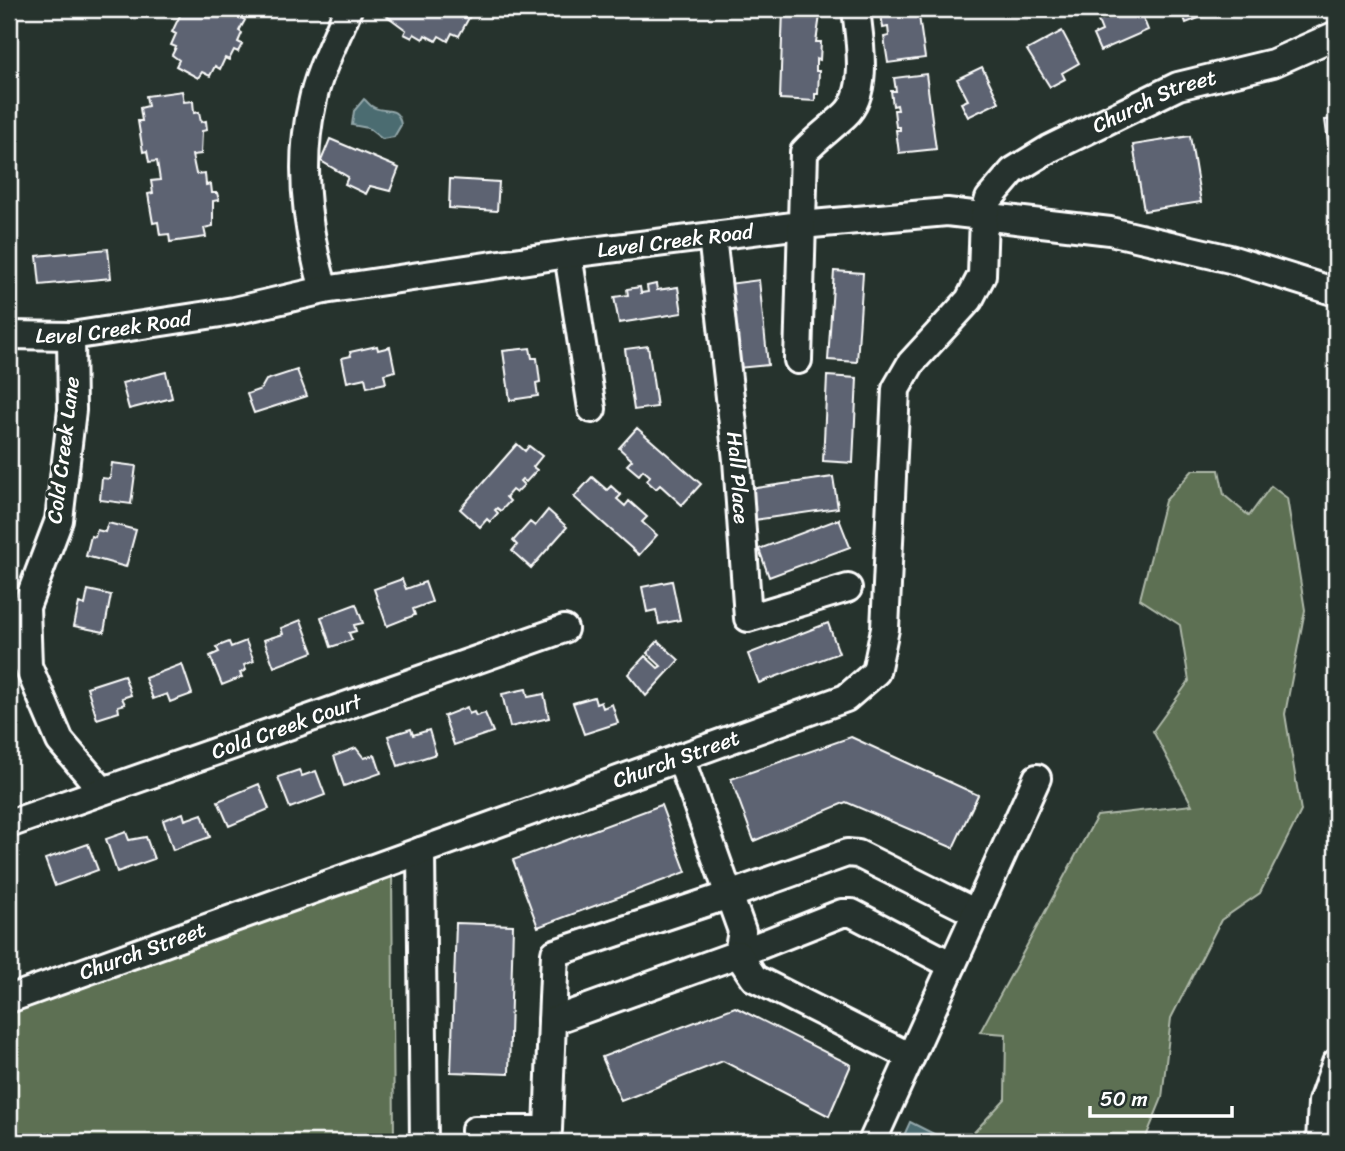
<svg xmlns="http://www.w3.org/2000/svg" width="1345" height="1151" font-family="Sriracha,sans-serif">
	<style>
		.green { fill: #5d7053; stroke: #aeb8a9; stroke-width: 2 }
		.water { fill: #4b6c71; stroke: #93a7aa; stroke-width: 2 }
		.building { fill: #5d6472; stroke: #fff; stroke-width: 2 }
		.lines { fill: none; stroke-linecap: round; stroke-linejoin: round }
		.minor-casing { stroke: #fff; stroke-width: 32 }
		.minor { stroke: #26332d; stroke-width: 26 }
		.labels { text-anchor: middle; stroke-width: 6; stroke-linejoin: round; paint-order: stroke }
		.street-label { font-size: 21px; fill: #fff; stroke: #26332d }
	</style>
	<rect width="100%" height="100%" fill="#26332d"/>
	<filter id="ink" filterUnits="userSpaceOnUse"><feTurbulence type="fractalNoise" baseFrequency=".0143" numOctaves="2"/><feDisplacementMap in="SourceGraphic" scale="14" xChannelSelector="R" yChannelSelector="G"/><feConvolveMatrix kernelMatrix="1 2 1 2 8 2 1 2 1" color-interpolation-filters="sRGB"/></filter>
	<g filter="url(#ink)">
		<path class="green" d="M1193,470H1219L1224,495L1249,516L1271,486L1287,498L1305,610L1285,714L1301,811L1260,893L1221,920L1171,1018L1162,1098L1144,1142H965L1005,1099L1006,1034L980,1032L1097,816L1192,805L1153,731L1189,681L1180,625L1140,599L1165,501Z
			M392,870L394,1142H9V999Z"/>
		<path class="water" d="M364,99C367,101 369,105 373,107C385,114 398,104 401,125L394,137L382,139L368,128L352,125L354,111Z
			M910,1122L938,1136L936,1142H901Z"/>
		<path class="building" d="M183,9H244L240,17L245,20L239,31L242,33L238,42L242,44L238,52L234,50L229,60L225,58L220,69L215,66L210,76L202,72L198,78L176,66L179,60L172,55L176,47L171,45L176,34L172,32Z
			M385,9H465L471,14L459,36L452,33L448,41L439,36L436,41L425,35L423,39L414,34L412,38L404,34L406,30L387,16L389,11Z
			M783,9H821L816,42H821L820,60L816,59V71H819L818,94H815V101L780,99Z
			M885,9H918L925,58L888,63L884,37L889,36L888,27L883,28L881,13L886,12Z
			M1125,9H1135L1139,17L1142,15L1148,30L1100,51L1093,35L1102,31L1098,21Z
			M1181,9H1216L1217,11L1186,23Z
			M1062,31L1079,63L1062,73L1065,79L1050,87L1027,50Z
			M982,67L999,102L968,117L961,103L968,100L957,79Z
			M926,74L936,149L899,153L896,130H900V127H896L894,110H898L897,105L893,106L891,91H896L894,78Z
			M182,91L184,102L193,101L194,113L199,112L201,122L206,121L207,130L202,131L201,154L192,155L196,174L205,173L206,185L211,184L212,193H217L219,200L213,201V226L204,228L206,237L170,242L169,234L160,235L158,222L153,223L148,194L153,193L151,181L160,180L157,161L149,162L147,151L143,152L138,121H142L140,108L148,106L146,96Z
			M1336,119V200L1325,120Z
			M1190,136L1201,202L1144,211L1133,145Z
			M330,139L399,168L390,191L370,186L366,194L345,184L348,177L321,161Z
			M450,179L499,182L497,211L449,208Z
			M108,249L111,278L40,285L37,256Z
			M834,271L863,273L857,362L828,360Z
			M759,280L768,365L738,368L728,284Z
			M656,284L657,290L678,287L682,313L619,323L614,297L628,295L627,289L640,287L641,293L648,292L647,286Z
			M377,346L378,350L390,347L395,371L384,374L386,383L367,387L365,378L347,382L342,358L351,356L350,352Z
			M648,346L657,407L634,410L625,349Z
			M530,348L532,358H537L540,382L536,383L538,396L510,400L503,351Z
			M297,370L307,396L254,413L247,394L261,389L266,380Z
			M166,372L172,398L129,409L122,383Z
			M827,376L857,378L853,463L823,461Z
			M637,428L701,484L682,505L660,485L656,489L647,481L650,476L643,470L639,475L627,465L632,460L619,448Z
			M517,444L525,451L529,446L542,456L533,467L537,470L526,482L522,479L520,481L524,485L516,493L512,490L506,497L510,501L501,511L497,508L495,510L498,513L490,522L487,519L480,527L460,509Z
			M112,463L136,466L131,504L100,500L102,478L110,479Z
			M592,477L607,490L611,486L621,495L617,499L625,506L629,501L647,517L642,522L657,535L639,555L574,497Z
			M833,477L838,508L754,520L749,489Z
			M548,510L567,527L531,568L512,551L517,545L513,541L530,522L535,526Z
			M839,519L850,547L769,577L759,549Z
			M108,523L136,530L126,567L86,556L91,536L95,537L97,530L105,532Z
			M402,579L406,589L425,582L432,602L413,609L415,615L387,626L374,589Z
			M672,581L680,620L659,624L656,610L647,612L642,587Z
			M88,590L111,595L104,632L74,626L79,603L85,605Z
			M356,604L363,623L354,625L356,631L349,633L352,640L331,647L321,617Z
			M301,620L313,652L274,667L264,640L283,634L281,628Z
			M828,623L839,653L759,683L748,654Z
			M246,641L254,661L244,665L246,670L240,673L242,677L222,685L210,656L219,652L216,647L229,642L231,647Z
			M658,641L679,660L646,696L628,674L645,656L658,668L661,666L647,653Z
			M182,664L192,694L170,702L167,694L153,699L145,678Z
			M124,675L131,695L122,698L125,704L118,706L119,712L97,719L87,687Z
			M526,689L528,697L544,694L549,718L510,727L502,694Z
			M594,697L596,704L601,702L603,708L612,704L618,723L584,734L573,703Z
			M467,707L469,714L474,712L476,716L485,713L493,732L454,745L444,716Z
			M411,729L413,735L429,730L436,754L398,766L388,736Z
			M851,737L978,795L953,848L846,802L754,841L731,779Z
			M356,748L364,758L375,755L381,773L344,786L334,756Z
			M299,770L302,776L316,771L325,795L290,808L278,777Z
			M259,784L269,809L229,826L218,801Z
			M661,805L686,872L538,927L513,860Z
			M183,813L185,820L202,814L210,837L173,850L163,820Z
			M126,832L129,840L146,837L154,859L117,872L106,839Z
			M88,844L98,870L55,886L45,859Z
			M456,923L513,925L509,1074L451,1072Z
			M735,1007L851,1065L829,1116L723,1061L621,1101L602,1057Z"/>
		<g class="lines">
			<defs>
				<g id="minor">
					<path id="s1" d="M712,236L737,460L748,618L848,588"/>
					<path d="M568,254L592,409"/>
					<path d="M324,290C307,231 298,165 312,104C318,72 336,39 348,9"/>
					<path id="s2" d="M9,335L71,336L234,311L324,290L568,254L801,225L947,212L1110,231L1230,259L1336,292"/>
					<path d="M71,336L72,410L59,520L26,607L28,666L60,741L101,789"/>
					<path d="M798,360L804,152C817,138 831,128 845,115C870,92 859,38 856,9"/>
					<path d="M680,757L729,895L847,853L858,854L976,913"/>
					<path id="s3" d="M9,824L564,629"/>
					<path d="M421,851L424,1142"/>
					<path id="s4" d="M9,999L846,698L876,672L885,629L896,389L911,363L969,300L982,275L984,216L989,199L1013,171L1049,149L1178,86L1273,63L1336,35"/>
					<path d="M552,1021L555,953L729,895L742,931L738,954L842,913H852L952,965"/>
					<path d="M475,1142V1130H548L552,1021L738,954L754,978L911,1057"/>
					<path d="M872,1142L1037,778"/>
					<path d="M1320,1142L1322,1102L1336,1063"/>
				</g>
			</defs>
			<use href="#minor" class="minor-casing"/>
			<use href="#minor" class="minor"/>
		</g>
	</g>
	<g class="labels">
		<g class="street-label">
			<text dy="7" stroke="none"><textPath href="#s4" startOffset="1629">Church Street</textPath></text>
			<text dy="7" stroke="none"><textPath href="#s2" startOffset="674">Level Creek Road</textPath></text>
			<text dy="7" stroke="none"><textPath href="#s2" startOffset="105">Level Creek Road</textPath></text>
			<text transform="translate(63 450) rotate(-83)" y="7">Cold Creek Lane</text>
			<text dy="7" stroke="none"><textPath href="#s1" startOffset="243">Hall Place</textPath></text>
			<text dy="7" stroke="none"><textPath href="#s3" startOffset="294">Cold Creek Court</textPath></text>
			<text dy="7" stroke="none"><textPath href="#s4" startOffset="709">Church Street</textPath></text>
			<text dy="7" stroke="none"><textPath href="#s4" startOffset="142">Church Street</textPath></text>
		</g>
	</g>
	<rect width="1345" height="1151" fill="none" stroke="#26332d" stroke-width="35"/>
	<rect x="18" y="18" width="1310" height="1116" fill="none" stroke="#fff" stroke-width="2.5" filter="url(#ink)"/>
	<path d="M1090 1106v10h142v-10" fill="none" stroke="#ffffff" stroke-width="3.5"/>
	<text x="1100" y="1106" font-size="21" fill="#ffffff" stroke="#26332d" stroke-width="5" paint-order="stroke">50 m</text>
</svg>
